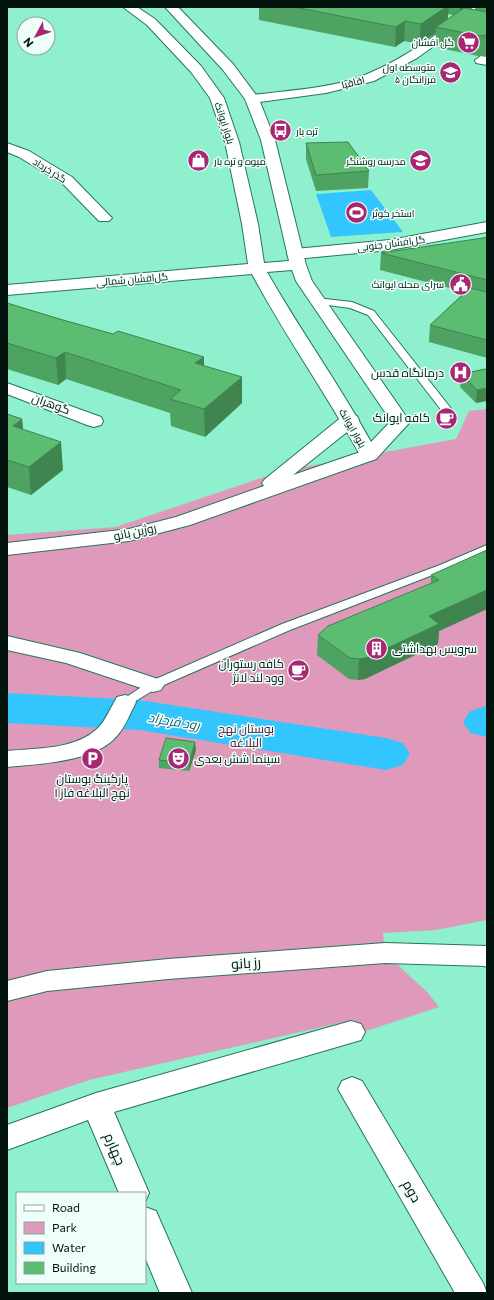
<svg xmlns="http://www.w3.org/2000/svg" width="494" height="1300" font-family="Commissioner,Cairo,sans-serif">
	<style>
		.green { fill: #df99bb }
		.water { fill: #33c6fe }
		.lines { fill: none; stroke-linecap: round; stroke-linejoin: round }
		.river { fill: #33c6fe; fill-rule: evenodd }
		.service-casing { stroke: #27755d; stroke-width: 2 }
		.minor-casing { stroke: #27755d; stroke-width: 2 }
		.tertiary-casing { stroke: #27755d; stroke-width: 2 }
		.secondary-casing { stroke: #27755d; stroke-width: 2 }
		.service { fill: #fff; fill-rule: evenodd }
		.minor { fill: #fff; fill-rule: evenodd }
		.tertiary { fill: #fff; fill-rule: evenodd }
		.secondary { fill: #fff; fill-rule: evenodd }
		.wall { fill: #4ea262; fill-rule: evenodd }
		.shaded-wall { fill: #408450 }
		.building { fill: #5bbc72; stroke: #408450 }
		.labels { text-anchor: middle; stroke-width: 3; stroke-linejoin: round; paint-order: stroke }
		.far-poi-label { font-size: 10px; fill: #01130c; stroke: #edfff8; text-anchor: end }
		.far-street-label { font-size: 10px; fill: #01130c; stroke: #edfff8 }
		.poi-label { font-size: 12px; fill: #01130c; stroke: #edfff8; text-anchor: end }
		.street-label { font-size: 12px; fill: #01130c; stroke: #edfff8 }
		.park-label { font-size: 12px; fill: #4c0c32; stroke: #edfff8 }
		.water-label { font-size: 13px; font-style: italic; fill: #1e566d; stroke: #edfff8 }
		.near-street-label { font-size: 14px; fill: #01130c; stroke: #edfff8 }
	</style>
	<rect width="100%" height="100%" fill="#8ef0cd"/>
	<path class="green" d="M487,409V920L436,930L383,933L385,953L428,993L439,1007L366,1031L353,1020L89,1080L7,1108V535L116,527L282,471L456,439L469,411Z"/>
	<path class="water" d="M371,190L403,232L331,237L316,194Z"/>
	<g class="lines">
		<path class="river" d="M7,693L139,700L386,738L403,743L410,754L403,765L386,770L139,730L7,723Z
			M487,706V737L470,733L463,722L470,711Z"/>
		<defs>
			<path id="service" d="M316,298L352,302L374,311L453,411L454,413L453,415H445L368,315L350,308L313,303L311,301Z
				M487,545V552L448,569L290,630L157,688L129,705H121L119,702L149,682L282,624L440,565Z"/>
			<path id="minor" d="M481,56L487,57V65L476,63L475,60Z
				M7,143L29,151L72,177L109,215L112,218L109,221H99L62,183L19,157L7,152Z
				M7,383L101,417L103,421L101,425L94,427L87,425L7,394Z
				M350,414L357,416L359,420L357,424L293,475L369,449L376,451L378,455L376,459L190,525L129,541L7,555V543L129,529L176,517L264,486L262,483L265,479L343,416Z
				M7,636L80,653L161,680L164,685L161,690L153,692L66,663L7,650Z
				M125,695L133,697L136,702C130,714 124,730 114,739C91,762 38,764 7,767V751C35,748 76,750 98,728C106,720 111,707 117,697Z
				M385,943L487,946V966L385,963L168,979L47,991L7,1001V981L47,971L168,959Z
				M351,1021L361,1024L365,1032L361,1040L114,1112L149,1193L145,1202V1193H119L88,1120L7,1150V1125L96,1093Z
				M352,1077L362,1081L483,1283L487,1293H455L338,1089L342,1081Z
				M145,1207L156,1211L192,1293H160L145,1257Z"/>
			<path id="tertiary" d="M474,7H487V8L417,58L374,81L326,93L252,103L247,102L245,99L247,96L252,95C285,91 320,89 351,80C397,65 436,35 474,7Z
				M487,222V232L390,250L295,259L289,257L287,254L289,251L295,249L390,240Z"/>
			<path id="secondary" d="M123,7H137L155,19L201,66L224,98L239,142L258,224L264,263L289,261L261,140L245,99L223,70L165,7H178L233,64L259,99L275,140L306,265L312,281L410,422L376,459L369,461L362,459L360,455C326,393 285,336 252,274L7,295V285L248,264L242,224L225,142L210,98L191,72L147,25ZM292,270L296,281L391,421L371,442C339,384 300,330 267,272Z
				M487,946V967L478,964L473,956L477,949Z"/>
		</defs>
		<use href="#service" class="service-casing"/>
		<use href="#minor" class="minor-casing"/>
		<use href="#tertiary" class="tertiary-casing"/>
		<use href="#secondary" class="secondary-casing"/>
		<use href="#service" class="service"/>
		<use href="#minor" class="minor"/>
		<use href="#tertiary" class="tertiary"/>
		<use href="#secondary" class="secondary"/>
	</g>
	<path class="wall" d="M259,7H471L469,9L475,10V7H487V56H478L435,47L436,33L419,44L404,41L395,47L259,20ZM448,14L453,15L448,19Z
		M306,143L369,171L368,188L316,191L306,159Z
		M487,237V358L429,342L430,325L465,292L380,270L381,253L483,238Z
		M7,303L63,320L113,334L204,357V366L242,403L205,437L171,426L170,413L66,379L58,385L7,369Z
		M485,369L476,403L460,387L462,374Z
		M7,414L22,419L23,429L63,470L31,495L7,487Z
		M487,550V609L439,631L438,644L365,679L358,680L349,679L317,655L318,635L431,584V575Z
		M196,750L189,771L159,768V760Z"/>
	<path class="shaded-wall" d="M446,7H449L447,25L436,27V33L419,44L421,24Z
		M460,7H471L459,16Z
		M405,21L404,41L395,47L396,27Z
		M65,352L66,379L58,385L56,358Z
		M204,357V383L195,363Z
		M242,377V403L205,437L204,409Z
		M487,388V401L476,403L477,390Z
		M22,419L25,446L13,426Z
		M61,442L63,470L31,495L29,467Z
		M487,590V609L439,631L438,644L365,679L358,680L359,659L429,616Z
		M195,742L196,750L189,771V763Z"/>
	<path class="building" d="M294,7H446L421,24L405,21L396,27Z
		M464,8L487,12V35L480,36L436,27Z
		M348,142L369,171L316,175L306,143Z
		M487,237V280L381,253L483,238Z
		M470,288L487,292V340L430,325Z
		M7,303L63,320L113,334L118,331L204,357L195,363L242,377L204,409L170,399L181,390L65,352L56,358L7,343Z
		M485,369L487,371V388L477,390L462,374Z
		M7,414L22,419L13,426L61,442L29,467L7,460Z
		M487,550V590L429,616L439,624L366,658L359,659L350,658L318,635L328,626L439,580L431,575Z
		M166,738L195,742L189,763L159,760Z"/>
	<defs>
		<symbol id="supermarket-disc" viewBox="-11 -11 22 22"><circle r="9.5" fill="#a82673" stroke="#edfff8"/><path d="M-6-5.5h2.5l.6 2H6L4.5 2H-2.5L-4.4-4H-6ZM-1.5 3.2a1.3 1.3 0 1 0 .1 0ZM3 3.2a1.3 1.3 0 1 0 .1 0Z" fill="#fff"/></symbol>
		<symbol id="school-disc" viewBox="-11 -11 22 22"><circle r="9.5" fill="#a82673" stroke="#edfff8"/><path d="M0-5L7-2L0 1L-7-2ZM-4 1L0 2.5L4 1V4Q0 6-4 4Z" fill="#fff"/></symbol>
		<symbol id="bus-disc" viewBox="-11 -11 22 22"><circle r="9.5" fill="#a82673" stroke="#edfff8"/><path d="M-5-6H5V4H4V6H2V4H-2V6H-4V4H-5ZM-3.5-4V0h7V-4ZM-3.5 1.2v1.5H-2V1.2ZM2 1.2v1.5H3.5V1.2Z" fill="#fff"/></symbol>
		<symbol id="shop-disc" viewBox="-11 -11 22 22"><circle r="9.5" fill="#a82673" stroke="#edfff8"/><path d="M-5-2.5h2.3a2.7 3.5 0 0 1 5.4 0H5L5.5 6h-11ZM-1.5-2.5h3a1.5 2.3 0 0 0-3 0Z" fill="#fff"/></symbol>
		<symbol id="stadium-disc" viewBox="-11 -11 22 22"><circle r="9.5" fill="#a82673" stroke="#edfff8"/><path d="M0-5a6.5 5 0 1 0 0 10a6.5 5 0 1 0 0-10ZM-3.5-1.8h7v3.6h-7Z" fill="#fff"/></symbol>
		<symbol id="civic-disc" viewBox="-11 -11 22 22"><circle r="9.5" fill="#a82673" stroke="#edfff8"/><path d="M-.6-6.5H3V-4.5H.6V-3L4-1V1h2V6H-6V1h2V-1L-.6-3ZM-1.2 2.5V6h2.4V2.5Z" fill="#fff"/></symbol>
		<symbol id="hospital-disc" viewBox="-11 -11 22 22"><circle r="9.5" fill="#a82673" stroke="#edfff8"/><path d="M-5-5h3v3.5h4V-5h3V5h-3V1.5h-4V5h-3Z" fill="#fff"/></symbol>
		<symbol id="cafe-disc" viewBox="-11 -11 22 22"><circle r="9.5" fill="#a82673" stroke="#edfff8"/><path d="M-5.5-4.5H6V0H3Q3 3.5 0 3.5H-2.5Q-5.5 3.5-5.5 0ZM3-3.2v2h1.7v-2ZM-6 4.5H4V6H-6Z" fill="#fff"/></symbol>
		<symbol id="building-disc" viewBox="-11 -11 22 22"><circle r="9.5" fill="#a82673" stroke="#edfff8"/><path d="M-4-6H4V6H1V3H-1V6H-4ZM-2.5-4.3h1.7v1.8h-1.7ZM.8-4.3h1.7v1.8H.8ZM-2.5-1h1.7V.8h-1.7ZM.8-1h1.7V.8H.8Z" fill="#fff"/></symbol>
		<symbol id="parking-disc" viewBox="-11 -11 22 22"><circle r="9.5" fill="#a82673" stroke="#edfff8"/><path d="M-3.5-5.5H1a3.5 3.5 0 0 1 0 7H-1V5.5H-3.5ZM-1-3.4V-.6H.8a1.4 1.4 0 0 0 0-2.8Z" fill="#fff"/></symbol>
		<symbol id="theatre-disc" viewBox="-11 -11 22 22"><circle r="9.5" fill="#a82673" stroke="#edfff8"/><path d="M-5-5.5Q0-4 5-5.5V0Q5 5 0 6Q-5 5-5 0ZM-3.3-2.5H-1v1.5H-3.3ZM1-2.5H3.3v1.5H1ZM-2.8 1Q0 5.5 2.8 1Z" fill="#fff"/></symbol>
	</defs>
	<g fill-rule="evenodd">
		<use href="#supermarket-disc" x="456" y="30" width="25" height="25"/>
		<use href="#school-disc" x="438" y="60" width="25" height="25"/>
		<use href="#bus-disc" x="268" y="118" width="25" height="25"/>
		<use href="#shop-disc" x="186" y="148" width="25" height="25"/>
		<use href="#school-disc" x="408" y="148" width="25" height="25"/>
		<use href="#stadium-disc" x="344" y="200" width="25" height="25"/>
		<use href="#civic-disc" x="448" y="272" width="25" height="25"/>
		<use href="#hospital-disc" x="448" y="360" width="25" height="25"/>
		<use href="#cafe-disc" x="434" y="406" width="25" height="25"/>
		<use href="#building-disc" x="364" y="636" width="25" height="25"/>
		<use href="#cafe-disc" x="286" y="658" width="25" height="25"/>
		<use href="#parking-disc" x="80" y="746" width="25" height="25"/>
		<use href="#theatre-disc" x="166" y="746" width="25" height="25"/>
	</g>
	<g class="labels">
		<g class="far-poi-label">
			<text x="454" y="46">گل افشان</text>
			<text x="436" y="71">متوسطه اول<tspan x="436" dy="12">فرزانگان ۵</tspan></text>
			<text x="296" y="135" text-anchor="start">تره بار</text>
			<text x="214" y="165" text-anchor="start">میوه و تره بار</text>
			<text x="406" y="165">مدرسه روشنگر</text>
			<text x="372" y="217" text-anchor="start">استخر کوثر</text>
			<text x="444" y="288">سرای محله ایوانک</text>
		</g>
		<g class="far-street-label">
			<text transform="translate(353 82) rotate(-14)" y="4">اقاقیا</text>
			<text transform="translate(225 123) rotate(72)" y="4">بلوار ایوانک</text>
			<text transform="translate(50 170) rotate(32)" y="4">گذر خرداد</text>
			<text transform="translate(391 243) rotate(-7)" y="4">گل‌افشان جنوبی</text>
			<text transform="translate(132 279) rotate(-5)" y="4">گل‌افشان شمالی</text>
			<text transform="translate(353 428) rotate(60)" y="4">بلوار ایوانک</text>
		</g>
		<g class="poi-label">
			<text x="444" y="377">درمانگاه قدس</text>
			<text x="430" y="422">کافه ایوانک</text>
			<text x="392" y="653" text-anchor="start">سرویس بهداشتی</text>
			<text x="284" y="668">کافه رستوران<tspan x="284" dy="14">وود لند لانژ</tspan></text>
			<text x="194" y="763" text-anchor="start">سینما شش بعدی</text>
			<text x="92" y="783" text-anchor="middle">پارکینگ بوستان<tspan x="92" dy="14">نهج البلاغه فاز ۱</tspan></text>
		</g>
		<g class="street-label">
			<text transform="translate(51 404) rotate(20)" y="4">گوهران</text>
			<text transform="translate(135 532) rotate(-12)" y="4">روژین بانو</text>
		</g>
		<g class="park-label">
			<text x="246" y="733">بوستان نهج<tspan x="246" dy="14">البلاغه</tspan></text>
		</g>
		<g class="water-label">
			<text transform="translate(174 721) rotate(9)" y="5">رود فرحزاد</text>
		</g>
		<g class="near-street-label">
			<text transform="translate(246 963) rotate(-4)" y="5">رز بانو</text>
			<text transform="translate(115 1149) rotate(67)" y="5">چهارم</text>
			<text transform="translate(412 1191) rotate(60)" y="5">دوم</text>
		</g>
	</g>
	<rect width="494" height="1300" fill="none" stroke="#01130c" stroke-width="16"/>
	<rect x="16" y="1192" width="130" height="92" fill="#edfff8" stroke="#8fa19a"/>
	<rect x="24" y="1205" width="20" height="6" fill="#ffffff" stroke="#8fa19a"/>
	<text x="52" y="1212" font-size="12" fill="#01130c">Road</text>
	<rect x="24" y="1222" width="20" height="12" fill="#df99bb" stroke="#8fa19a"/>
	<text x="52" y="1232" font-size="12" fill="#01130c">Park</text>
	<rect x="24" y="1242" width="20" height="12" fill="#33c6fe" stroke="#8fa19a"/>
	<text x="52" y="1252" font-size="12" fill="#01130c">Water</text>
	<rect x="24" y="1262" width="20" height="12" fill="#5bbc72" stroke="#8fa19a"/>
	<text x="52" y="1272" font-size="12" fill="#01130c">Building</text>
	<g transform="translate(36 36) rotate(230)"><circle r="19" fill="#edfff8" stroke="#8fa19a"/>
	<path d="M0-3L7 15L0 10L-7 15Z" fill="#a82673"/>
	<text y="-6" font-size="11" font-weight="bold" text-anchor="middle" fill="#01130c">N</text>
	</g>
</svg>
